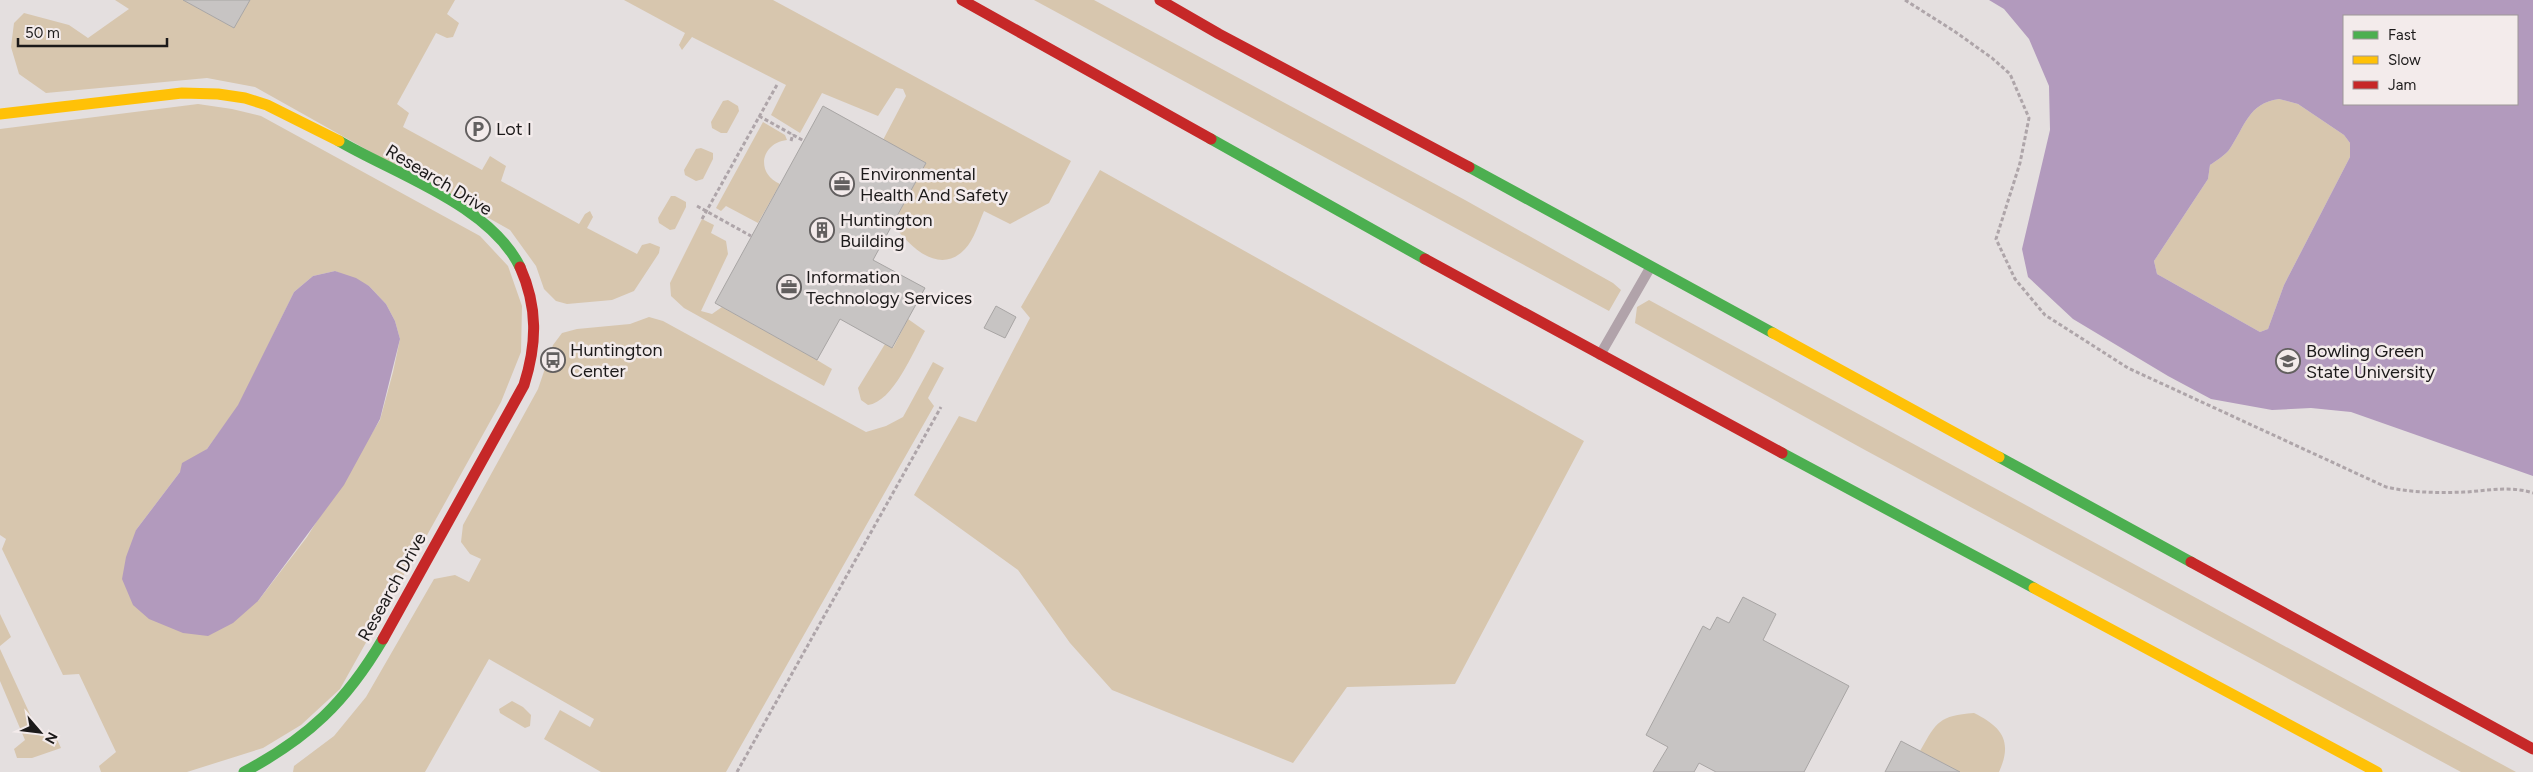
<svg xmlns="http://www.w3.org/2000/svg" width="2533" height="772" font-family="Figtree,sans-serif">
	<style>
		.green { fill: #d7c6ae; fill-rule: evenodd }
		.water { fill: #b29abd; fill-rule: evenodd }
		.building { fill: #c7c4c3; stroke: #a8a5a4 }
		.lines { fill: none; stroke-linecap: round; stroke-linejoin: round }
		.path { stroke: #aea5a9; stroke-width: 3; stroke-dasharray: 4 2.5; stroke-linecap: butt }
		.lane { stroke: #b1a3aa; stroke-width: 10 }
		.fast { stroke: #4caf50; stroke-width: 11 }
		.slow { stroke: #ffc107; stroke-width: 11 }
		.jam { stroke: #c62828; stroke-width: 11 }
		.labels { text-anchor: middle; stroke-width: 5; stroke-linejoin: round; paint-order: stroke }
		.poi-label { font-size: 18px; fill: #1c1a1a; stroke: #f3ebeb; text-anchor: start }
		.street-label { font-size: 18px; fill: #1c1a1a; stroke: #f3ebeb }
	</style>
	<rect width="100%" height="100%" fill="#e4dfdf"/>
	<path class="green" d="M115,0H183L234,28L250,0H455L447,14L459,23L453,37L447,38L436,33L397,104L409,113L403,127L482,170L490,156L506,166L501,181L579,224L585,214L590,211L593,217L587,228L637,254L642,245L650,243L660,247L659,253L634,291L612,300L567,304L556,301L544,289L536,266L510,230L255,87L207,78L46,93L19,74L11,47L14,23L24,13L69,25L88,38L129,9Z
		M624,0H773L1071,161L1049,203L1010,224L984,211C979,222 974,240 965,249C939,277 908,245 893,224L926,163L883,140L906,96L903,89L896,88L878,116L822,93L800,133L771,115L786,85L692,37L682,50L679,45L685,33Z
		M1034,0H1094L1465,200L1613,283L1621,290L1609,311Z
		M2279,99L2298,104L2344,135L2350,143V157L2284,285L2268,329L2260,332L2157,274L2154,261L2208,179L2210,165C2216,161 2224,156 2229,150C2245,127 2248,103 2279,99Z
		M728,100L738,106L739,111L727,133H721L712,128L711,122L723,101Z
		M198,104L232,109L261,116L480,236L508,266L522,306L521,352L501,402L426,537L421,535L417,538L420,546L340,689L301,725L263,748L187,772H101L99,766L116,752L79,674L63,675L2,549L6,539L0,535V129ZM335,271L369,286L386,304L395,321L400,339L393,372L380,420L307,537L258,601L136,530L180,472L207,449L239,405L294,292L313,276Z
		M763,122L785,135L787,140C761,143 755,173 780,184L758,223L726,206L721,211L716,208Z
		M701,148L713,153V159L703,179L696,181L685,175L684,170L696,149Z
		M1100,170L1584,441L1455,684L1347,687L1293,763L1112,690L1070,643L1018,570L914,495L959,416L976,422L1030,318L1021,307Z
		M671,196H675L686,202V207L675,229L670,230L659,223L658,218Z
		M702,219L714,225L711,233L726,241L728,254L701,311L712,314L722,307L817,360L832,369L824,386L684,308L671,296L670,283Z
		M1649,300L2516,772H2461L1865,450L1635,323L1637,307Z
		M649,317L663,321L866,432L886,426L903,417L933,362L944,368L928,398L934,406L726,772H601L544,739L560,710L590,727L594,719L489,659L425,772H293L294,766L334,736L366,697L434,579L455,575L469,582L481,559L470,554L461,542L463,525L538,389L553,345L562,333L577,329L630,324Z
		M908,319L925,331C913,352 893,402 868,405L861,400L858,388L885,344L893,348Z
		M0,614L11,637L0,646Z
		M0,649L40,736L56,737L61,748L32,758H17L14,749L25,740L0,681Z
		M512,701L523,707L531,715L530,726L525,728L500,713L499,709Z
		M1974,713C2002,727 2013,741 1999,772H1960L1920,751C1937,721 1939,716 1974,713Z"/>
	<path class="water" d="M1989,0H2533V476L2351,412L2311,408L2272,410L2211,399L2168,376L2073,319L2028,277L2022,249L2050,130L2049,86L2029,39L2004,9ZM2517,16V104H2344V16ZM2279,99L2298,104L2344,135L2350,143V157L2284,285L2268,329L2260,332L2157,274L2154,261L2208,179L2210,165C2216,161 2224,156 2229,150C2245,127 2248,103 2279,99Z
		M335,271L356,278L369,286L386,304L395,321L400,339L380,419L344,485L258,601L233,623L208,636L183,633L149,619L133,605L122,579L126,557L136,530L180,472L182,463L207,449L238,405L294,292L313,276Z"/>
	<path class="building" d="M183,0H250L234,28Z
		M823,106L926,163L873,260L925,288L892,348L840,319L817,360L715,303Z
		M996,306L1016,317L1005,338L984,328Z
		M1743,597L1776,614L1763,640L1849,686L1804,772H1716L1699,763L1694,772H1653L1668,747L1646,735L1703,626L1710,630L1717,617L1729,623Z
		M1901,741L1920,751L1960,772H1885Z"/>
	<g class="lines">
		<path class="path" d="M1905,0L1954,31L1992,58L2010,74L2029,118L2020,163L1996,239L2015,279L2045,315L2128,368L2386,487C2413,493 2440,493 2467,492C2489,490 2512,486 2533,493
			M759,116L804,141
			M791,141L793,134
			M697,206L751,236
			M702,219L778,83
			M737,772L941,407"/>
		<path class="lane" d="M1600,355L1650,268"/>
		<path class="fast" d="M1211,139L1425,259
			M339,141C395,174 490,205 520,267
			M1469,167L1773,333
			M1782,453L2034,588
			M1999,457L2191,562
			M244,772C308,738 346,702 383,639"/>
		<path class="slow" d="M0,114L182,93L218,94L245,98L267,105L339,141
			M1773,333L1999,457
			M2034,588L2377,772"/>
		<path class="jam" d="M962,0L1211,139
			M1160,0L1219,34L1469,167
			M1425,259L1782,453
			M2191,562L2533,749
			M383,639L524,385C537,344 538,307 520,267"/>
	</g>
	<defs>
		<symbol id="parking-ring" viewBox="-11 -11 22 22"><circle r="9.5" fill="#f3ebeb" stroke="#625f5f" stroke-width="1.5"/><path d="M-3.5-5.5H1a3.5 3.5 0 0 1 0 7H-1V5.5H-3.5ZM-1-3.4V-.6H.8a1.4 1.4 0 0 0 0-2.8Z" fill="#625f5f"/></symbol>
		<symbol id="office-ring" viewBox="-11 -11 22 22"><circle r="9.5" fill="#f3ebeb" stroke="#625f5f" stroke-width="1.5"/><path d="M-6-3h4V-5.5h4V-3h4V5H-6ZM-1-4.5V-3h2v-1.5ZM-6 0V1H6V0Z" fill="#625f5f"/></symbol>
		<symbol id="building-ring" viewBox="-11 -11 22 22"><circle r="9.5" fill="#f3ebeb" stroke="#625f5f" stroke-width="1.5"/><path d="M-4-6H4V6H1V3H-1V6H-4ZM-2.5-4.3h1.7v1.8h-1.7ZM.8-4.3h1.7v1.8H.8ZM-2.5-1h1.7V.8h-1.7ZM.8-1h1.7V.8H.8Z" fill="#625f5f"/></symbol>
		<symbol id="bus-ring" viewBox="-11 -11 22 22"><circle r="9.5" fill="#f3ebeb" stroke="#625f5f" stroke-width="1.5"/><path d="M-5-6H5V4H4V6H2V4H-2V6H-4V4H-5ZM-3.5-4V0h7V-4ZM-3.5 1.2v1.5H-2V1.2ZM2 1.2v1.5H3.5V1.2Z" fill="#625f5f"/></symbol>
		<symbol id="university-ring" viewBox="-11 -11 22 22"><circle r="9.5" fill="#f3ebeb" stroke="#625f5f" stroke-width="1.5"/><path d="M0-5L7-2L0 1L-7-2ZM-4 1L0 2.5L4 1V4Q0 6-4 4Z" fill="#625f5f"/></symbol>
	</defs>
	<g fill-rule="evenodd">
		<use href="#parking-ring" x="464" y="115" width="28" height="28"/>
		<use href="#office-ring" x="828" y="170" width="28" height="28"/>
		<use href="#building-ring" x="808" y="216" width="28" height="28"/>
		<use href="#office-ring" x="775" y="273" width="28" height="28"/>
		<use href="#bus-ring" x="539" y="346" width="28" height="28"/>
		<use href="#university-ring" x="2274" y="347" width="28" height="28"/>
	</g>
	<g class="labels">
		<g class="poi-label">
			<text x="496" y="135">Lot I</text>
			<text x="860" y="180">Environmental<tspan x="860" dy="21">Health And Safety</tspan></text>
			<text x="840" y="226">Huntington<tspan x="840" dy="21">Building</tspan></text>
			<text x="806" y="283">Information<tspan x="806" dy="21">Technology Services</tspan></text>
			<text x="570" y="356">Huntington<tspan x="570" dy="21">Center</tspan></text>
			<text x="2306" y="357">Bowling Green<tspan x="2306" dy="21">State University</tspan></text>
		</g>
		<g class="street-label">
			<text transform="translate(439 180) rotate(31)" y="6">Research Drive</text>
			<text transform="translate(392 587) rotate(-61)" y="6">Research Drive</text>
		</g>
	</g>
	<rect x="2343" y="15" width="175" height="90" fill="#f3ebeb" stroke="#9d9797"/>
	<rect x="2353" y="31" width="25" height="8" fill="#4caf50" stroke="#9d9797"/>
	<text x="2388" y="40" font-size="15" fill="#1c1a1a">Fast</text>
	<rect x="2353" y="56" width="25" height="8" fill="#ffc107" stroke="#9d9797"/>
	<text x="2388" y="65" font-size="15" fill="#1c1a1a">Slow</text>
	<rect x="2353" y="81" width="25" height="8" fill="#c62828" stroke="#9d9797"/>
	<text x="2388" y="90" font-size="15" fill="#1c1a1a">Jam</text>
	<g transform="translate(40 732) rotate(118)" stroke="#f3ebeb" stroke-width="4" paint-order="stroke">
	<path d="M0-4L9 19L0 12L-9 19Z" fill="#1c1a1a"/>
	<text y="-8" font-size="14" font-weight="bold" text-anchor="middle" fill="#1c1a1a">N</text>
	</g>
	<path d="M18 38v8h149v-8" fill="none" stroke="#1c1a1a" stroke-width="2.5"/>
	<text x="25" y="38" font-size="15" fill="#1c1a1a" stroke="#f3ebeb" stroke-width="4" paint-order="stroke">50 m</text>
</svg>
